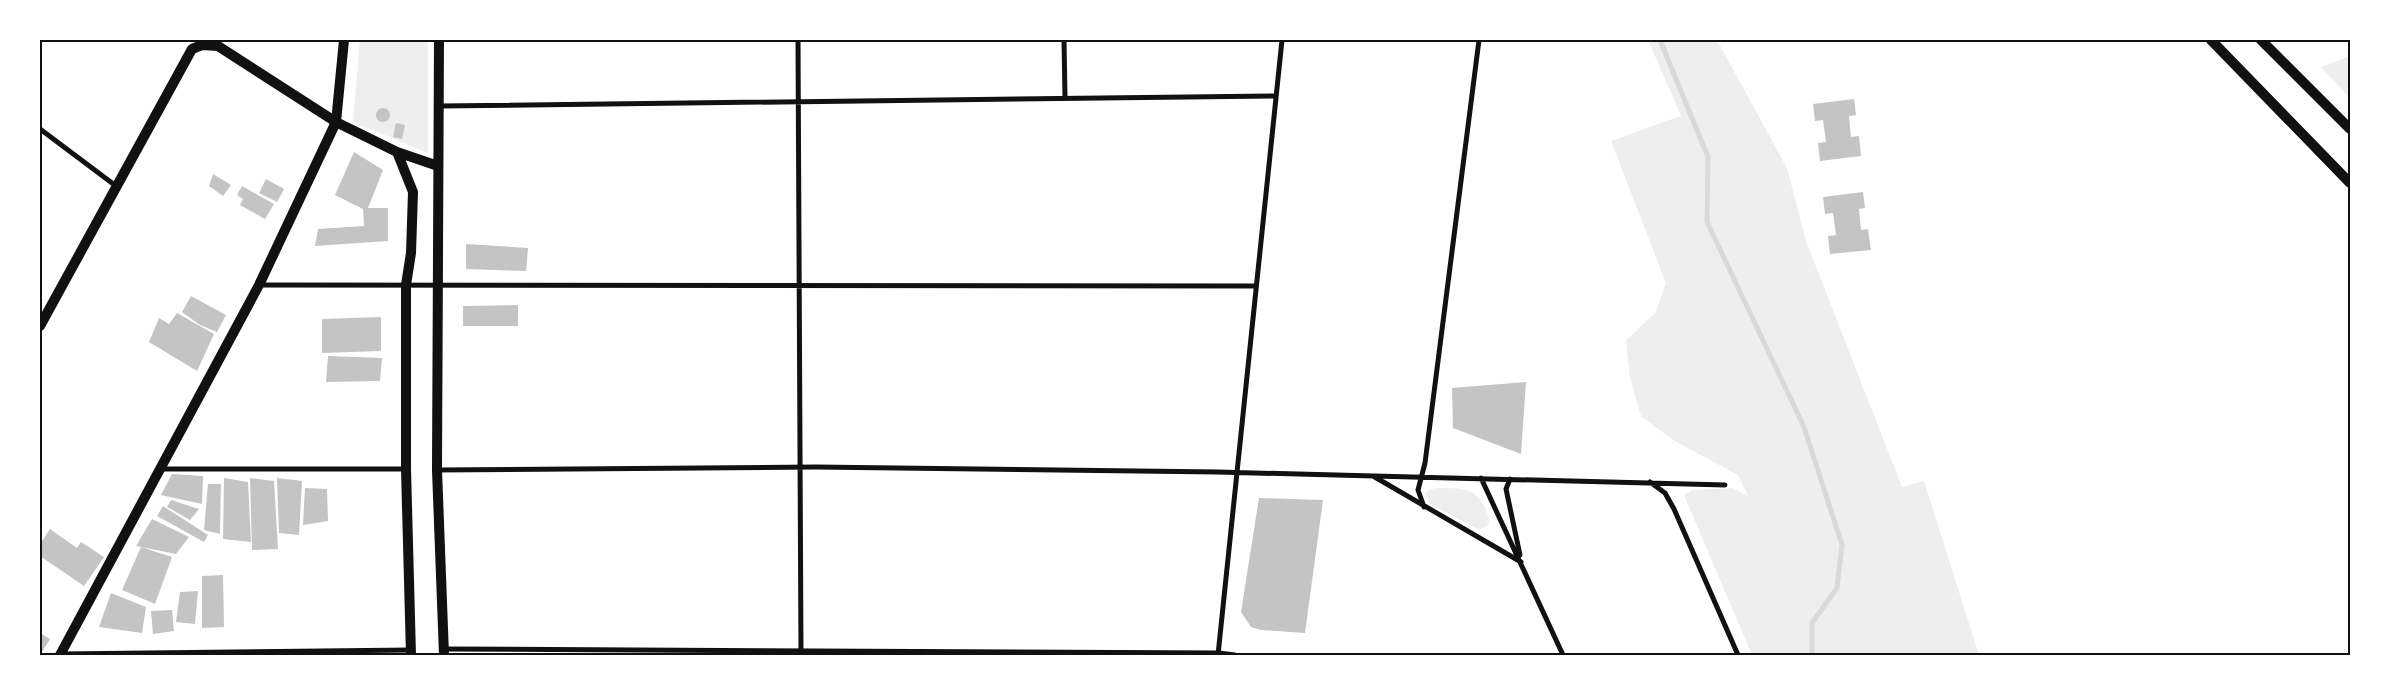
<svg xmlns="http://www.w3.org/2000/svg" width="2390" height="695" font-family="'Space Grotesk',sans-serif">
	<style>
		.green { fill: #eee }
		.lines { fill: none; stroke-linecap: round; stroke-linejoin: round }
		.stream { stroke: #d9d9d9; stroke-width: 5 }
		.building { fill: #c4c4c4 }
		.minor { stroke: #111; stroke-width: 5 }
		.secondary { stroke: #111; stroke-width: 10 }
		.neatline { fill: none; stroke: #111; stroke-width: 2 }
	</style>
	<rect width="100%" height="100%" fill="#fff"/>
	<path class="green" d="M360,40H428V153L353,122Z
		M1648,40H1688L1689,42L1717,40L1787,168L1806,241L1902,487L1924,481L1979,655H1752L1684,495L1693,490L1733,488L1748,496L1738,475L1673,440L1641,416L1630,378L1626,341L1656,312L1666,283L1611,141L1681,116Z
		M2350,56V98L2321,67Z
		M1437,488C1457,488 1478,487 1486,510C1488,516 1490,519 1488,525L1479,530L1430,504L1425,494L1431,489Z"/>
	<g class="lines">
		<path class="stream" d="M1660,40L1708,157L1707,222L1804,427L1842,545L1837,588L1812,623V655"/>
	</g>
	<path class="building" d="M1854,99L1856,115L1849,116L1851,137L1859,136L1861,156L1820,161L1818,143L1826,142L1823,120L1815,121L1813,104Z
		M376 115a7 7 0 1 1 14 0a7 7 0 1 1-14 0Z
		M396,123L405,125L402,139L393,137Z
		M354,152L383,170L368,208H388V241L315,246L318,229L364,226L363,209L335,195Z
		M213,174L231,185L223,196L209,186Z
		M266,179L284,189L277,202L259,193Z
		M242,186L274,204L265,219L240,205L243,199L237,195Z
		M1863,192L1865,208L1859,209L1861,230L1868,229L1871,250L1830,254L1828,236L1836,235L1833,213L1825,214L1823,197Z
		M466,244L528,248L526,271L466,269Z
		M191,296L226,315L217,332L200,325L182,312Z
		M518,305V326H463V306Z
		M177,313L214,334L197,371L149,342L159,318L169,324Z
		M381,317V351L322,353V319Z
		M328,356L382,358L380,381L326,382Z
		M1526,382L1521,454L1453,428L1452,388Z
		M172,474L203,476L202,504L161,495Z
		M224,478L248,482L251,542L223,539Z
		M250,478L274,481L278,549L252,550Z
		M277,478L302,481L299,535L279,533Z
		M208,484H221L220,534L204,530Z
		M305,488L327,489L328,521L303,525Z
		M1259,498L1323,500L1305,633L1261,630L1251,627L1241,612Z
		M171,500L199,509L190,520L167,507Z
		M163,506L208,535L204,542L157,516Z
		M152,519L189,537L176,554L136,546Z
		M50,529L77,548L81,542L104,557L84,586L40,556V544Z
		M141,547L172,557L155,604L122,590Z
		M223,575L224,627L202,628V576Z
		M198,591L195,624L176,622L180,592Z
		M111,593L146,607L142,633L99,627Z
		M172,610L174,631L153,634L151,611Z
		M40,633L50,639L40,655Z"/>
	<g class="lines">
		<path class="minor" d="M798,40L801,655
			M1064,40L1065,98
			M439,106L1276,96
			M40,129L116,186
			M259,285L1256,286
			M161,469H406
			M437,470L816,467L1218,472L1725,485
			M1373,476L1521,562
			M1481,478L1563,655
			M1510,479L1506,489L1520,555
			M1650,482L1665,493L1674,509L1738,655
			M1424,507L1418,490L1425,463L1479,40
			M444,649L1219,653L1235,655
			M61,654L411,650
			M1218,655L1282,40"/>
		<path class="secondary" d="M439,40L437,470L444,655
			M2211,40L2350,183
			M2261,40L2350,129
			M397,152L413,192L411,253L406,285V469L411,655
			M40,326L192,49L202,45L218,46L336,122L397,152L438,166
			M60,655L259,285L336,122L344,40"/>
	</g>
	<rect width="2390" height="695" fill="none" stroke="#ffffff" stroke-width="82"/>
	<rect x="41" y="41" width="2308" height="613" class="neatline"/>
</svg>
